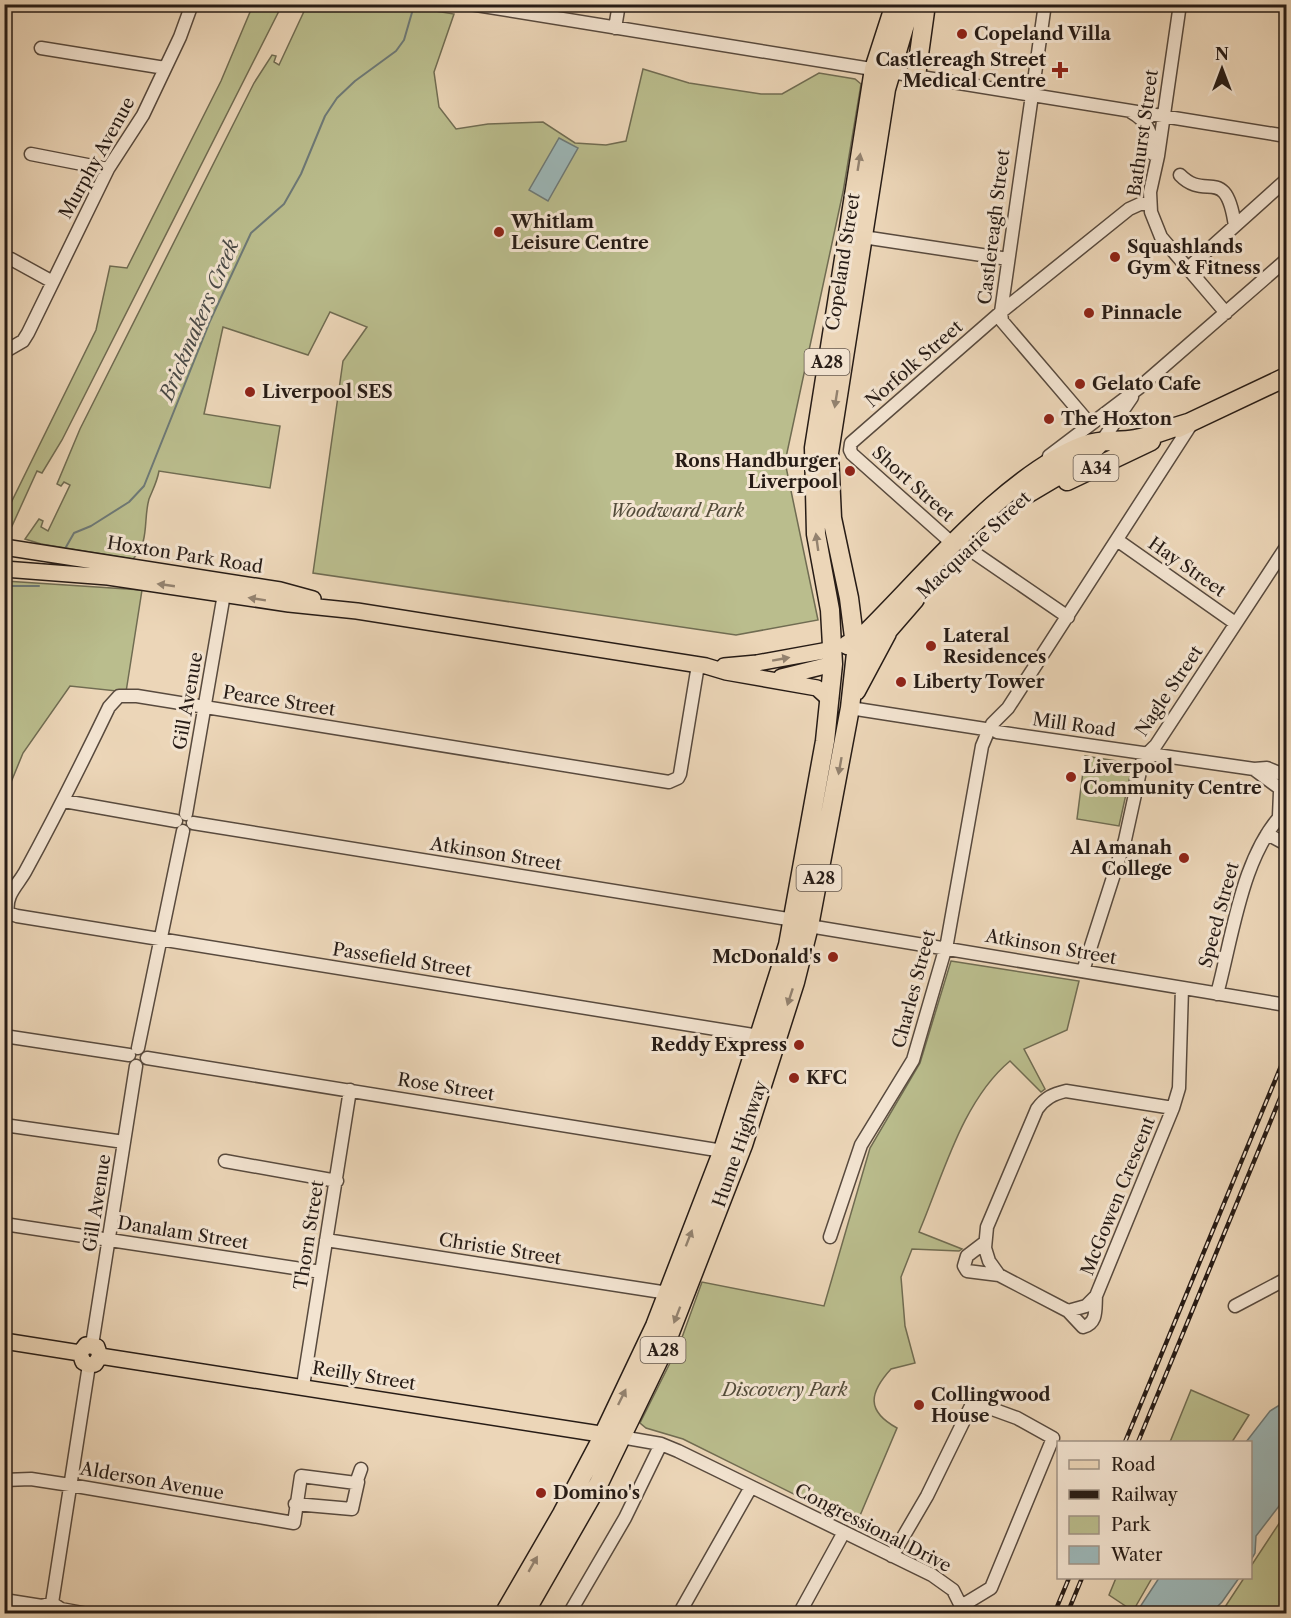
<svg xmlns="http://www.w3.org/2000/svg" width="1291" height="1618" font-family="'Libre Caslon Text',serif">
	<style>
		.green { fill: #babd8d; stroke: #706c52; stroke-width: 1.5 }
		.water { fill: #9cb7b8; stroke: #6d7977; stroke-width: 1.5 }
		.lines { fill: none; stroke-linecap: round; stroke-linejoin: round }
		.stream { stroke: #6d7977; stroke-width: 2 }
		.minor-casing { stroke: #584a3e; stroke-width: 15 }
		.major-casing { stroke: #271c16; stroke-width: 18 }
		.highway-casing { stroke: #271c16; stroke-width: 21 }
		.minor { stroke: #f3e4d1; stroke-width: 12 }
		.major { stroke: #ecd6b8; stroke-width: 15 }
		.highway { stroke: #ecd6b8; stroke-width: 18 }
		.rail-casing { stroke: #271c16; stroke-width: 4.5 }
		.rail { stroke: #f3e4d1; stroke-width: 2; stroke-dasharray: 7; stroke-linecap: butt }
		.oneway { fill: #93826f }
		.poi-dot { fill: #8f2418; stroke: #f3e4d1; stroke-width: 2 }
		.labels { text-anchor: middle; stroke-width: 6; stroke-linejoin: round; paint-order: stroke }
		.shield { fill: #f3e4d1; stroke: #64584e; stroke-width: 1.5 }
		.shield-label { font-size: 16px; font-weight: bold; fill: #271c16 }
		.poi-label { font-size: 18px; font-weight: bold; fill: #271c16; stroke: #f3e4d1; text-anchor: start }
		.street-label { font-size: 18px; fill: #271c16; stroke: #f3e4d1 }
		.park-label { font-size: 18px; font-style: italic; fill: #534c3a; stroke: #f3e4d1 }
		.water-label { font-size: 20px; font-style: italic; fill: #4a4a47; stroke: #f3e4d1 }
	</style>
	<rect width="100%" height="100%" fill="#ecd6b8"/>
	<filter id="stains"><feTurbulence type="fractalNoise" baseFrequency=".00333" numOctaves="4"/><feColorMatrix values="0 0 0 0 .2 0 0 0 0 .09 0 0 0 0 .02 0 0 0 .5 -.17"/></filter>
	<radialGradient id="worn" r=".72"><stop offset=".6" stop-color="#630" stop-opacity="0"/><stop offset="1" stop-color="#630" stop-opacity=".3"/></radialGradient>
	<path class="green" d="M253,5H282L62,440L42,473L37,471L12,526L5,533V515L96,330L110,266L127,268L221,81Z
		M307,5H398L454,14L434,72L439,107L456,129L488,124L543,122L575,143L606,145L626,141L643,69L689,83L761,94H782L819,73L855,79L861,84L843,192L785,462L818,620L736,635L313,573L343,361L367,327L330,312L308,355L223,327L204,414L280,426L270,488L159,471C157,482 153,489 149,499C143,520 150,542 133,559L41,544L25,539L39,519L43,521L41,527L48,531L70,485L64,482L61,486L57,484L80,429L254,83L272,55L276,56L274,62L279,65Z
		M5,581L142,590L126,692L70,686L23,753L5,797Z
		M1085,756L1129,763L1132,767L1119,826L1077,819Z
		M951,961L1079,981L1067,1030L1024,1049L1045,1089L1041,1092L1010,1061C962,1101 943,1176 919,1232L962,1249L959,1251L912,1249L901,1277L905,1326L915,1363L891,1369C869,1393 866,1411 897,1428L856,1525L683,1439L646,1428L640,1423L680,1343L702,1282L824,1306L870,1148L920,1063Z
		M1191,1390L1249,1415L1232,1442H1170Z
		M1286,1513V1613H1221L1244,1578H1250L1251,1566Z
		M1116,1578H1152L1133,1611L1109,1595Z"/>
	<path class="water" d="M559,138L578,148L548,201L529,190Z
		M1286,1401V1497L1256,1536L1255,1553L1251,1560L1250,1442H1246L1270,1411Z
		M1159,1578H1239L1222,1602L1211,1613H1136Z"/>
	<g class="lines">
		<path class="stream" d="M66,547L74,533L91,526L129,502L144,486L210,321L251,233L284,204L301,174L325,116L337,98L355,81L396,51L404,40L413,9
			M4,586H39"/>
		<defs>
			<path id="minor" d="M470,4L1286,136
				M1045,4L1001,312L1002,321L1090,424
				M1180,4L1158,156L1150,192L1151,212L1161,237L1226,313
				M615,28L619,4
				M41,48L165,68
				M1131,112C1149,122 1152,134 1153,154
				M31,154L108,169
				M1180,175C1206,202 1226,163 1235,226
				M863,237L1008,259
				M11,259L51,281
				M1187,269L1286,180
				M4,352L23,341L28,333L108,169L143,115L180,37L192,4
				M1102,441L1132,397
				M1049,456L1140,387L1286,260
				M1117,540L1235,623
				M953,544L852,454L850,450L851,443L1001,312L1129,209L1140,204H1150
				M966,547L1068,617
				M698,665L680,774L678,778L669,782L137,696H119L109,707C82,763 55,817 25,872C17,886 5,895 8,913L17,916L759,1036
				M850,708L985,729
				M992,724L1008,708L1192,423
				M997,732L1254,769L1267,768L1286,776
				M1255,770L1278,787
				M64,801L176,821
				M186,814L224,594
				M1279,816L1280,792
				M193,823L794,920
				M1267,834L1286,844
				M809,926L1286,1005
				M1083,971L1125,840L1143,758L1156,745L1286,547
				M1217,994C1233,935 1242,853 1286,810
				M4,1036L129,1055
				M138,1048L183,831
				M147,1058L729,1152
				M1173,1108L1066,1091C1053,1094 1045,1098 1037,1109L987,1227L985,1248L989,1261L999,1275L1068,1311L1086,1306L1096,1296L1173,1108L1179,1088L1182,988
				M4,1125L124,1142
				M225,1161L337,1181
				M4,1224L321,1272
				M830,1237L861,1145L913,1060L947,943L982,746L987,734
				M326,1240L668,1293
				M984,1243L967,1256L964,1266L967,1271L999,1275
				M1235,1306L1286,1279
				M1068,1311L1083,1327C1098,1323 1095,1309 1096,1296
				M92,1345L136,1066
				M303,1386L350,1090
				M621,1437L661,1444L678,1451L932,1575L953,1590L965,1614
				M4,1480L31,1479L70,1485L294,1523L301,1476L356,1483L361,1469
				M295,1504L352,1509L358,1482
				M892,1556L927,1496L973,1402L1017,1418L1053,1438L991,1588L963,1605
				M4,1600L42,1606L52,1603L61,1609L88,1614
				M52,1603L89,1365
				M569,1614L625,1518L661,1444
				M679,1614L751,1487
				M799,1614L844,1532"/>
			<path id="major" d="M4,547L280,590L313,599
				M4,569L108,577L289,604L357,611L706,666L726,672L817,688L828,698L829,706
				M724,666L757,663L834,649
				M781,677L833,664
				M4,1341L80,1353
				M80,1353L83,1362L89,1365L95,1364L100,1356
				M80,1353L86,1345L97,1347L100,1356
				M100,1356L613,1436"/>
			<path id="highway" d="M916,76L926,4
				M1178,428L1286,377
				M1067,481L1151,441
				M1027,494L1081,462L1100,443
				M847,645L864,635C924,576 1007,474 1085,445C1102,439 1118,442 1135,439C1153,436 1170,428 1188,423
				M861,649L889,629L915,599
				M856,691L887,633
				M504,1614L562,1514L599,1444L655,1326L723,1150L788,945L825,741L833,664L830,610L816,534L814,448L874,69L895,4
				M524,1614L599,1483L662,1353L743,1145L795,982L809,926L850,708L856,653L849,598L832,518L829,453L886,89L911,4"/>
		</defs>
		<use href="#minor" class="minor-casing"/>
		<use href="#major" class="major-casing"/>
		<use href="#highway" class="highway-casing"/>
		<use href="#minor" class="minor"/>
		<use href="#major" class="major"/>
		<use href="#highway" class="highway"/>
		<defs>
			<path id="rail" d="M1125,1442L1286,1054
				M1138,1442L1286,1084
				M1054,1614L1069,1578
				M1067,1614L1082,1578"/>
		</defs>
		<use href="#rail" class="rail-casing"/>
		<use href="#rail" class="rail"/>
	</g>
	<defs><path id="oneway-solid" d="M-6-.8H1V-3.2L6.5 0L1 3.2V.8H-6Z" transform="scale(1.5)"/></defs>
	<g class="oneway">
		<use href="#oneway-solid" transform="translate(859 162) rotate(-81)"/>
		<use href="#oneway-solid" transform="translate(836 399) rotate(99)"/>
		<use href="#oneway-solid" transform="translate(817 542) rotate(-98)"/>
		<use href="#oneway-solid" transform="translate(166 585) rotate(-172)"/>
		<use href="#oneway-solid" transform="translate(257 599) rotate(-171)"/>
		<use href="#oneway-solid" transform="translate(781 659) rotate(-10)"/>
		<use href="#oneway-solid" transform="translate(840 766) rotate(100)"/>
		<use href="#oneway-solid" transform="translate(790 997) rotate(108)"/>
		<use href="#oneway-solid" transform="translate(689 1238) rotate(-69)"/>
		<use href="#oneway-solid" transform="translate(677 1315) rotate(111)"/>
		<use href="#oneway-solid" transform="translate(622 1397) rotate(-64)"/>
		<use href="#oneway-solid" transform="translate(533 1564) rotate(-60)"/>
	</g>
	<g class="poi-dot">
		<circle cx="962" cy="34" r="6"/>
		<path d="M1057 61h6v6h6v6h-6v6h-6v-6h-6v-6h6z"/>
		<circle cx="499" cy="232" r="6"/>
		<circle cx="1115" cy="257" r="6"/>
		<circle cx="1089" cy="313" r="6"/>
		<circle cx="1080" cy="384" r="6"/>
		<circle cx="250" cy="392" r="6"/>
		<circle cx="1049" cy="419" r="6"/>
		<circle cx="850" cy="471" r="6"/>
		<circle cx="931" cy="646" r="6"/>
		<circle cx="901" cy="682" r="6"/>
		<circle cx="1071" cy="777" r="6"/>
		<circle cx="1184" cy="858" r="6"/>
		<circle cx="833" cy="957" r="6"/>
		<circle cx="799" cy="1045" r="6"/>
		<circle cx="794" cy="1078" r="6"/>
		<circle cx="919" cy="1405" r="6"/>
		<circle cx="541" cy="1493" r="6"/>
	</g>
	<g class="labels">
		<g class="shield">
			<rect x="804.5" y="349" width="45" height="26" rx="4.5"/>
			<rect x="1073.5" y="455" width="45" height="26" rx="4.5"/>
			<rect x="796.5" y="865" width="45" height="26" rx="4.5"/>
			<rect x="640.5" y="1337" width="45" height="26" rx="4.5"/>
		</g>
		<g class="shield-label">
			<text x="827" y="368">A28</text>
			<text x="1096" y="474">A34</text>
			<text x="819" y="884">A28</text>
			<text x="663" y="1356">A28</text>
		</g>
		<g class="poi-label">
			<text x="974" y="40">Copeland Villa</text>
			<text x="1046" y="66" text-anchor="end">Castlereagh Street<tspan x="1046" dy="21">Medical Centre</tspan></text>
			<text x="511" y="228">Whitlam<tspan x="511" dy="21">Leisure Centre</tspan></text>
			<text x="1127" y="253">Squashlands<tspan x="1127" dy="21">Gym &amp; Fitness</tspan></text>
			<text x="1101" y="319">Pinnacle</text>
			<text x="1092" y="390">Gelato Cafe</text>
			<text x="262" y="398">Liverpool SES</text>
			<text x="1061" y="425">The Hoxton</text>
			<text x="838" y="467" text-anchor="end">Rons Handburger<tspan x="838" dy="21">Liverpool</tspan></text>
			<text x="943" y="642">Lateral<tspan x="943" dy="21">Residences</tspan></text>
			<text x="913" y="688">Liberty Tower</text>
			<text x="1083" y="773">Liverpool<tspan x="1083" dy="21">Community Centre</tspan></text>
			<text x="1172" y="854" text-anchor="end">Al Amanah<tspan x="1172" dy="21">College</tspan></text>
			<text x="821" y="963" text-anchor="end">McDonald's</text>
			<text x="787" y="1051" text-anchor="end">Reddy Express</text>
			<text x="806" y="1084">KFC</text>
			<text x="931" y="1401">Collingwood<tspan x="931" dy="21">House</tspan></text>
			<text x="553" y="1499">Domino's</text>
		</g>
		<g class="street-label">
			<text transform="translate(1143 133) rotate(-82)" y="6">Bathurst Street</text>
			<text transform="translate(97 158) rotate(-61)" y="6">Murphy Avenue</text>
			<text transform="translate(994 227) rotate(-83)" y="6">Castlereagh Street</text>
			<text transform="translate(843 262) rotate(-81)" y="6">Copeland Street</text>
			<text transform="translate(914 364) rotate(-41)" y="6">Norfolk Street</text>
			<text transform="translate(913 484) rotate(42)" y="6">Short Street</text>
			<text transform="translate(974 545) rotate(-43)" y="6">Macquarie Street</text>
			<text transform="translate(185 555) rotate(9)" y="6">Hoxton Park Road</text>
			<text transform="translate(1187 567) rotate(35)" y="6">Hay Street</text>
			<text transform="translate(1169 691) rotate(-56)" y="6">Nagle Street</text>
			<text transform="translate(188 701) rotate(-80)" y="6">Gill Avenue</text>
			<text transform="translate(279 701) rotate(9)" y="6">Pearce Street</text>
			<text transform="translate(1074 725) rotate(8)" y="6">Mill Road</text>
			<text transform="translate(496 854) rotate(9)" y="6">Atkinson Street</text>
			<text transform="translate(1219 915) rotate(-75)" y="6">Speed Street</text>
			<text transform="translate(1051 947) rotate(10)" y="6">Atkinson Street</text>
			<text transform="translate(402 960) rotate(9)" y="6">Passefield Street</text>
			<text transform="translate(914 989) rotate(-75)" y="6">Charles Street</text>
			<text transform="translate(446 1087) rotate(9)" y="6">Rose Street</text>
			<text transform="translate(740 1144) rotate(-71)" y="6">Hume Highway</text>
			<text transform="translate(1118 1196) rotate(-68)" y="6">McGowen Crescent</text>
			<text transform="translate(97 1203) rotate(-81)" y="6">Gill Avenue</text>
			<text transform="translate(183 1233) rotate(9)" y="6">Danalam Street</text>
			<text transform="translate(309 1235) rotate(-81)" y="6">Thorn Street</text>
			<text transform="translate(500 1249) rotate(9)" y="6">Christie Street</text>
			<text transform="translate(364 1376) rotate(9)" y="6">Reilly Street</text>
			<text transform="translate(152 1481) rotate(10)" y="6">Alderson Avenue</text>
			<text transform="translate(873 1528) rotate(27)" y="6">Congressional Drive</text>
		</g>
		<g class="park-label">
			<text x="677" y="517">Woodward Park</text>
			<text x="785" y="1396">Discovery Park</text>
		</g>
		<g class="water-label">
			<text transform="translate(199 320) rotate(-67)" y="7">Brickmakers Creek</text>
		</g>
	</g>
	<rect width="1291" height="1618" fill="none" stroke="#ecd6b8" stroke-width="24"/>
	<rect x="6" y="6" width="1279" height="1606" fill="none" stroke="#271c16" stroke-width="3"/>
	<rect x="12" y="12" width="1267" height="1594" fill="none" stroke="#271c16" stroke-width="1.5"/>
	<rect x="1057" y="1441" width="195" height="138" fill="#f3e4d1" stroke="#a19486" stroke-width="1.5"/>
	<rect x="1069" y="1460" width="30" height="9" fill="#ecd6b8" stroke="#a19486" stroke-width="1.5"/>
	<text x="1111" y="1471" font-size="18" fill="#271c16">Road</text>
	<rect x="1069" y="1490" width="30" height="9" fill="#271c16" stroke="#a19486" stroke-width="1.5"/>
	<text x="1111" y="1501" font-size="18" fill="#271c16">Railway</text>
	<rect x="1069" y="1516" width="30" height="18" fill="#babd8d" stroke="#a19486" stroke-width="1.5"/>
	<text x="1111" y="1531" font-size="18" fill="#271c16">Park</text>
	<rect x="1069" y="1546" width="30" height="18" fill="#9cb7b8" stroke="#a19486" stroke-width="1.5"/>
	<text x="1111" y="1561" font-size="18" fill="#271c16">Water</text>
	<g transform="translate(1222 69)" stroke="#f3e4d1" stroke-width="4.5" paint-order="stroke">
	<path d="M0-4.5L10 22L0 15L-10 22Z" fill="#271c16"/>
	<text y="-9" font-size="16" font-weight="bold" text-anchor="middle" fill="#271c16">N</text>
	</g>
	<rect width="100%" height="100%" filter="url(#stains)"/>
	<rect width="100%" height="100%" fill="url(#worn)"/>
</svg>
